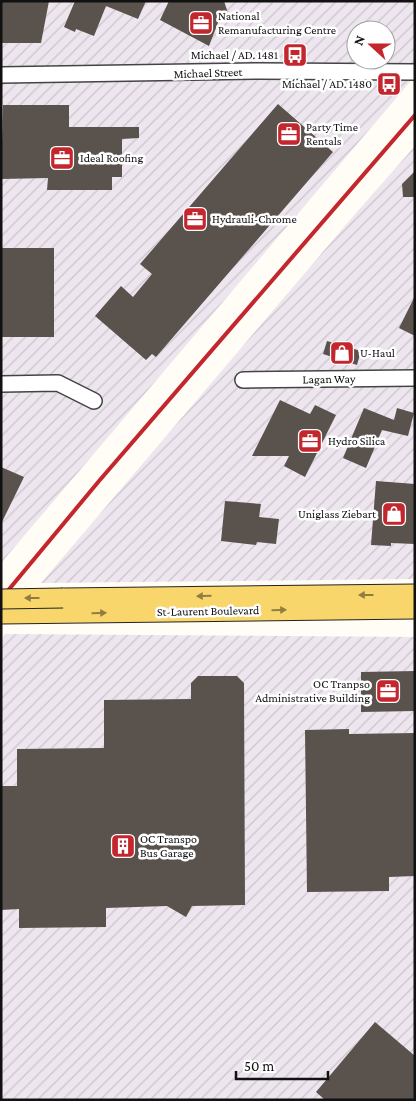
<svg xmlns="http://www.w3.org/2000/svg" width="416" height="1101" font-family="'Crimson Pro',serif">
	<style>
		.industrial { fill: url(#industrial-furrows); fill-rule: evenodd }
		.building { fill: #5a524d }
		.lines { fill: none; stroke-linecap: round; stroke-linejoin: round }
		.minor-casing { stroke: #444; stroke-width: 18 }
		.major-casing { stroke: #222; stroke-width: 21 }
		.minor { stroke: #fff; stroke-width: 15 }
		.major { stroke: #f9d66b; stroke-width: 19 }
		.rail { stroke: #c4262e; stroke-width: 4 }
		.major-bridge-casing { stroke: #222; stroke-width: 21; stroke-linecap: butt }
		.major-bridge { stroke: #f9d66b; stroke-width: 19 }
		.oneway { fill: #917d42 }
		.labels { text-anchor: middle; stroke-width: 5; stroke-linejoin: round; paint-order: stroke }
		.poi-label { font-size: 12px; fill: #111; stroke: #fff; text-anchor: start }
		.street-label { font-size: 12px; fill: #111; stroke: #fff }
	</style>
	<defs>
		<pattern id="industrial-furrows" width="10" height="10" patternUnits="userSpaceOnUse" patternTransform="scale(1.25)"><rect width="10" height="10" fill="#eee6ef"/><path d="M-1 1l2-2M0 10L10 0M9 11l2-2" fill="none" stroke="#cbc4cc"/></pattern>
	</defs>
	<rect width="100%" height="100%" fill="#fffdf5"/>
	<path class="industrial" d="M1,1H415V76L1,563ZM356,30H386V60H356Z
		M415,146V579L41,583L356,213Z
		M5,634L415,637V1100H1V639Z"/>
	<path class="building" d="M1,1H49L41,43H1Z
		M75,1H146L138,19L106,6L94,36L76,29L75,32L64,27Z
		M169,1H224L228,13L221,15L209,46L160,20Z
		M278,104L333,152L156,357L152,354L146,360L95,316L121,286L133,297L152,274L140,264Z
		M3,105H69V127H139V138L122,139V177H112V190H47L48,178L1,179Z
		M415,171V197H403L402,184Z
		M1,248H54V337H1Z
		M415,296V336L399,328Z
		M327,341L361,351L357,365L323,354Z
		M280,400L310,414L315,405L336,415L305,477L284,466L289,456H252Z
		M364,408L394,420L397,408L414,413L408,436L382,430L366,468L343,458Z
		M1,467L24,477L1,524Z
		M376,481L415,484V544L391,543V546L371,545Z
		M225,501L261,504L259,517L279,519L276,544L257,542L256,545L221,541Z
		M415,671V711L361,712V672Z
		M198,676H237L244,683L245,905L192,906L186,917L167,906L106,908V927L19,928V909L1,910V786H17V749L104,748V700L191,699V683Z
		M349,729V734L415,733V876L389,877V891L307,892L305,730Z
		M375,1022L415,1056V1100H325L316,1092Z"/>
	<g class="lines">
		<defs>
			<path id="minor" d="M1,75L258,71L415,72
				M243,380L415,378
				M1,384L58,383L94,401"/>
			<path id="major" d="M63,598L415,594
				M1,614L415,609"/>
		</defs>
		<use href="#minor" class="minor-casing"/>
		<use href="#major" class="major-casing"/>
		<use href="#minor" class="minor"/>
		<use href="#major" class="major"/>
		<path class="rail" d="M1,599L99,481L415,115"/>
		<defs>
			<path id="major-bridge" d="M1,599L63,598"/>
		</defs>
		<use href="#major-bridge" class="major-bridge-casing"/>
		<use href="#major-bridge" class="major-bridge"/>
	</g>
	<defs><path id="oneway-solid" d="M-6-.8H1V-3.2L6.5 0L1 3.2V.8H-6Z" transform="scale(1.25)"/></defs>
	<g class="oneway">
		<use href="#oneway-solid" transform="translate(366 595) rotate(180)"/>
		<use href="#oneway-solid" transform="translate(204 596) rotate(179)"/>
		<use href="#oneway-solid" transform="translate(32 598) rotate(180)"/>
		<use href="#oneway-solid" transform="translate(279 610) rotate(-1)"/>
		<use href="#oneway-solid" transform="translate(99 613) rotate(-1)"/>
	</g>
	<defs>
		<symbol id="office-square" viewBox="-11 -11 22 22"><rect x="-9" y="-9" width="18" height="18" rx="4" fill="#c4262e" stroke="#fff"/><path d="M-6-3h4V-5.5h4V-3h4V5H-6ZM-1-4.5V-3h2v-1.5ZM-6 0V1H6V0Z" fill="#fff"/></symbol>
		<symbol id="bus-square" viewBox="-11 -11 22 22"><rect x="-9" y="-9" width="18" height="18" rx="4" fill="#c4262e" stroke="#fff"/><path d="M-5-6H5V4H4V6H2V4H-2V6H-4V4H-5ZM-3.5-4V0h7V-4ZM-3.5 1.2v1.5H-2V1.2ZM2 1.2v1.5H3.5V1.2Z" fill="#fff"/></symbol>
		<symbol id="shop-square" viewBox="-11 -11 22 22"><rect x="-9" y="-9" width="18" height="18" rx="4" fill="#c4262e" stroke="#fff"/><path d="M-5-2.5h2.3a2.7 3.5 0 0 1 5.4 0H5L5.5 6h-11ZM-1.5-2.5h3a1.5 2.3 0 0 0-3 0Z" fill="#fff"/></symbol>
		<symbol id="building-square" viewBox="-11 -11 22 22"><rect x="-9" y="-9" width="18" height="18" rx="4" fill="#c4262e" stroke="#fff"/><path d="M-4-6H4V6H1V3H-1V6H-4ZM-2.5-4.3h1.7v1.8h-1.7ZM.8-4.3h1.7v1.8H.8ZM-2.5-1h1.7V.8h-1.7ZM.8-1h1.7V.8H.8Z" fill="#fff"/></symbol>
	</defs>
	<g fill-rule="evenodd">
		<use href="#office-square" x="187" y="9" width="28" height="28"/>
		<use href="#bus-square" x="281" y="41" width="28" height="28"/>
		<use href="#bus-square" x="375" y="70" width="28" height="28"/>
		<use href="#office-square" x="275" y="120" width="28" height="28"/>
		<use href="#office-square" x="48" y="144" width="28" height="28"/>
		<use href="#office-square" x="181" y="205" width="28" height="28"/>
		<use href="#shop-square" x="328" y="339" width="28" height="28"/>
		<use href="#office-square" x="296" y="427" width="28" height="28"/>
		<use href="#shop-square" x="380" y="500" width="28" height="28"/>
		<use href="#office-square" x="374" y="677" width="28" height="28"/>
		<use href="#building-square" x="109" y="832" width="28" height="28"/>
	</g>
	<g class="labels">
		<g class="poi-label">
			<text x="218" y="20">National<tspan x="218" dy="14">Remanufacturing Centre</tspan></text>
			<text x="278" y="59" text-anchor="end">Michael / AD. 1481</text>
			<text x="372" y="88" text-anchor="end">Michael / AD. 1480</text>
			<text x="306" y="131">Party Time<tspan x="306" dy="14">Rentals</tspan></text>
			<text x="80" y="162">Ideal Roofing</text>
			<text x="212" y="223">Hydrauli-Chrome</text>
			<text x="360" y="357">U-Haul</text>
			<text x="328" y="445">Hydro Silica</text>
			<text x="376" y="518" text-anchor="end">Uniglass Ziebart</text>
			<text x="370" y="688" text-anchor="end">OC Tranpso<tspan x="370" dy="14">Administrative Building</tspan></text>
			<text x="140" y="843">OC Transpo<tspan x="140" dy="14">Bus Garage</tspan></text>
		</g>
		<g class="street-label">
			<text transform="translate(208 73) rotate(-2)" y="4">Michael Street</text>
			<text transform="translate(329 379) rotate(-1)" y="4">Lagan Way</text>
			<text transform="translate(208 611) rotate(-1)" y="4">St-Laurent Boulevard</text>
		</g>
	</g>
	<rect width="416" height="1101" fill="none" stroke="#111111" stroke-width="5"/>
	<g transform="translate(371 45) rotate(291)"><circle r="24" fill="#ffffff" stroke="#a0a0a0"/>
	<path d="M0-4L9 19L0 12L-9 19Z" fill="#c4262e"/>
	<text y="-8" font-size="14" font-weight="bold" text-anchor="middle" fill="#111111">N</text>
	</g>
	<path d="M236 1071v8h92v-8" fill="none" stroke="#111111" stroke-width="2.5"/>
	<text x="244" y="1071" font-size="15" fill="#111111" stroke="#ffffff" stroke-width="4" paint-order="stroke">50 m</text>
</svg>
